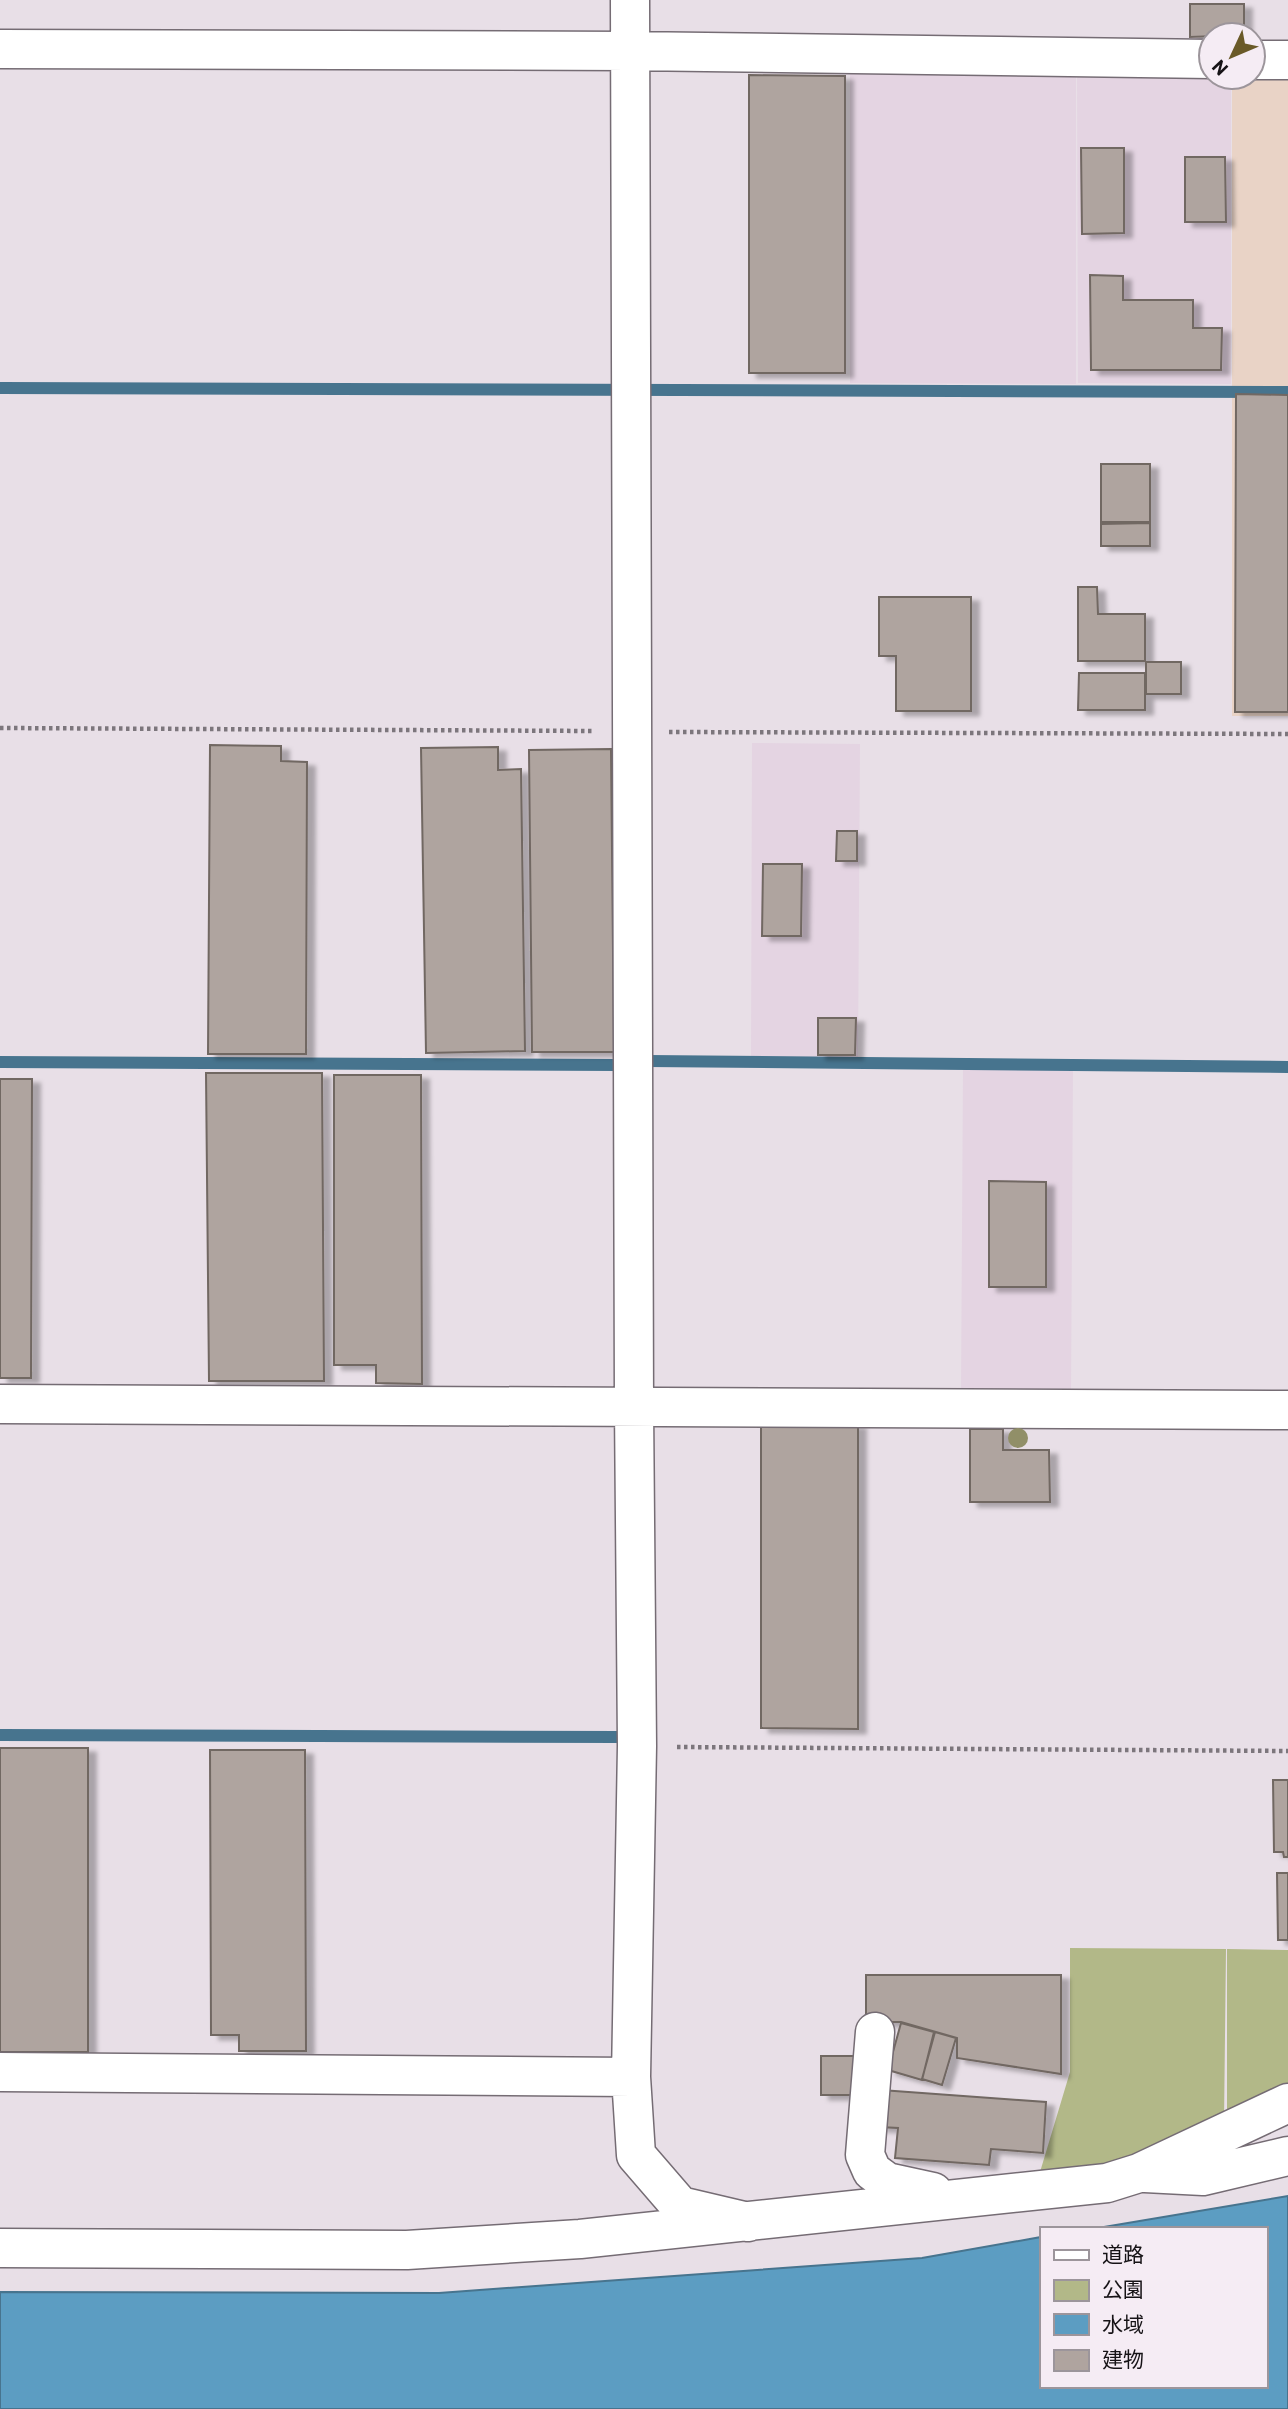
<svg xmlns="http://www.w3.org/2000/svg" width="1288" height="2409" font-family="Barlow,'Noto Sans JP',sans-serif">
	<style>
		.commercial { fill: #e9d3c6 }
		.built { fill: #e4d4e2 }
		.green { fill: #b2b888 }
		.water { fill: #5c9dc2; stroke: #47748e; stroke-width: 2 }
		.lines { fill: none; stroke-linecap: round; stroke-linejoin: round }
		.stream { stroke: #47748e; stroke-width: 12 }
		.building { fill: #afa49f; stroke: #716762; stroke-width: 2; filter: url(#shadow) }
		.minor-casing { stroke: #756c74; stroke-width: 41 }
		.path { stroke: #7c767c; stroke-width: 4.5; stroke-dasharray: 3.5 3.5; stroke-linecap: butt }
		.minor { stroke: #fff; stroke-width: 38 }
		.tree { fill: #918f68 }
	</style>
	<defs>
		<filter id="shadow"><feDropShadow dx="8" dy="4.5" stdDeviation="2" flood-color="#0004"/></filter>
	</defs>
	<rect width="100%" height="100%" fill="#e8dfe7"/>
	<path class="commercial" d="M1288,69V716H1232V77H1253Z"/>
	<path class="built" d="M850,68H1076V384L850,383Z
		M1077,69L1231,77V384L1078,383Z
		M752,743L860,744L858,1059L751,1058Z
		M963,1068L1073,1069L1071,1394L961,1392Z"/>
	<path class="green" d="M1070,1948L1226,1949L1224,2122L1173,2146L1093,2168L1040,2172L1070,2072Z
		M1227,1949L1288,1950V2092L1227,2121Z"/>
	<path class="water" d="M1288,2196V2409H0V2292L439,2293L922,2258L1041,2237V2386H1265V2229H1092Z"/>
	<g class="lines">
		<path class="stream" d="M0,388L1288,392
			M648,1061L1288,1067
			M0,1062L618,1065
			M0,1735L619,1737"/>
	</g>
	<path class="building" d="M1190,4H1244V35L1190,37Z
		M749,75L845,76V373H749Z
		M1081,148H1124V233L1082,234Z
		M1185,157H1225L1226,222H1185Z
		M1090,275L1123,276V300H1193V328H1222L1221,370H1091Z
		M1236,394L1288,395V712H1235Z
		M1101,464H1150V522H1101Z
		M1150,523V546H1101V524Z
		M1078,587H1097L1098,614H1145V661H1078Z
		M879,597H971V711H896V656H879Z
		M1146,662H1181V694H1146Z
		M1079,673H1145V710H1078Z
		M210,745L281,746V761L307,762L306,1054H208Z
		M498,747V770L521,769L525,1051L426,1053L421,748Z
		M611,749L614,1052H532L529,750Z
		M837,831H857V861H836Z
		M763,864H802L801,936H762Z
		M818,1018H856L855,1055H818Z
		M206,1073H322L324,1381H209Z
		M334,1075H421L422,1384L376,1383V1365H334Z
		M0,1079H32L31,1378H0Z
		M989,1181L1046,1182V1287H989Z
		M761,1424H858V1729L761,1728Z
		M970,1429H1003V1450H1049L1050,1502H970Z
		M0,1748H88V2052H0Z
		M210,1750H305L306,2051H239V2035H211Z
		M1273,1780H1288V1857H1284L1283,1852H1274Z
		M1277,1873H1288V1940H1278Z
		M866,1975H1061V2074L957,2058V2038L901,2022H866Z
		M901,2023L934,2032L922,2080L888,2070Z
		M935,2032L956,2038L942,2085L922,2079Z
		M821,2056H854V2095H821Z
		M881,2090L1046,2102L1043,2153L991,2149L989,2165L895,2158L898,2128L879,2127Z"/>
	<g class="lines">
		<defs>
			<path id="minor" d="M630,0L634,1407L637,1746L631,2077L636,2155L680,2206L748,2222
				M0,49L629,51L1211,59
				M1253,60H1288
				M0,1404L1288,1410
				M875,2032L865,2155L872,2171L887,2182L933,2192
				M0,2072L631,2077
				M1145,2173L1203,2176L1288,2156
				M0,2248L407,2250L580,2239L1107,2183L1139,2173L1288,2103"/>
		</defs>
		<use href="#minor" class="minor-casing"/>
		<path class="path" d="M0,728L594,731
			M669,732L1288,734
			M677,1747L1288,1751"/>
		<use href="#minor" class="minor"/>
	</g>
	<circle class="tree" cx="1018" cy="1438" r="10"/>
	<rect x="1040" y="2227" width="228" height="161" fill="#f5ecf4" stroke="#9c959b" stroke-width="2"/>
	<rect x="1054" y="2250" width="35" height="10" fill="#ffffff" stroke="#9c959b" stroke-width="2"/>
	<text x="1102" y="2262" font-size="21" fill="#161316">道路</text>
	<rect x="1054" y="2280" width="35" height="21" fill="#b2b888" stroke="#9c959b" stroke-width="2"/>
	<text x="1102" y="2297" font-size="21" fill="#161316">公園</text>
	<rect x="1054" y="2314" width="35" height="21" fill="#5c9dc2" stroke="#9c959b" stroke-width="2"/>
	<text x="1102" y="2332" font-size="21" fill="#161316">水域</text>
	<rect x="1054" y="2350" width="35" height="21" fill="#afa49f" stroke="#9c959b" stroke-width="2"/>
	<text x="1102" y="2367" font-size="21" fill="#161316">建物</text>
	<g transform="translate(1232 56) rotate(226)"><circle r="33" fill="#f5ecf4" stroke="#9c959b" stroke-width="2"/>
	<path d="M0-5L12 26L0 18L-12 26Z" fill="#6a5a28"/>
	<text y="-10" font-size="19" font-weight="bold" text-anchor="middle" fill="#161316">N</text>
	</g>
</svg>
